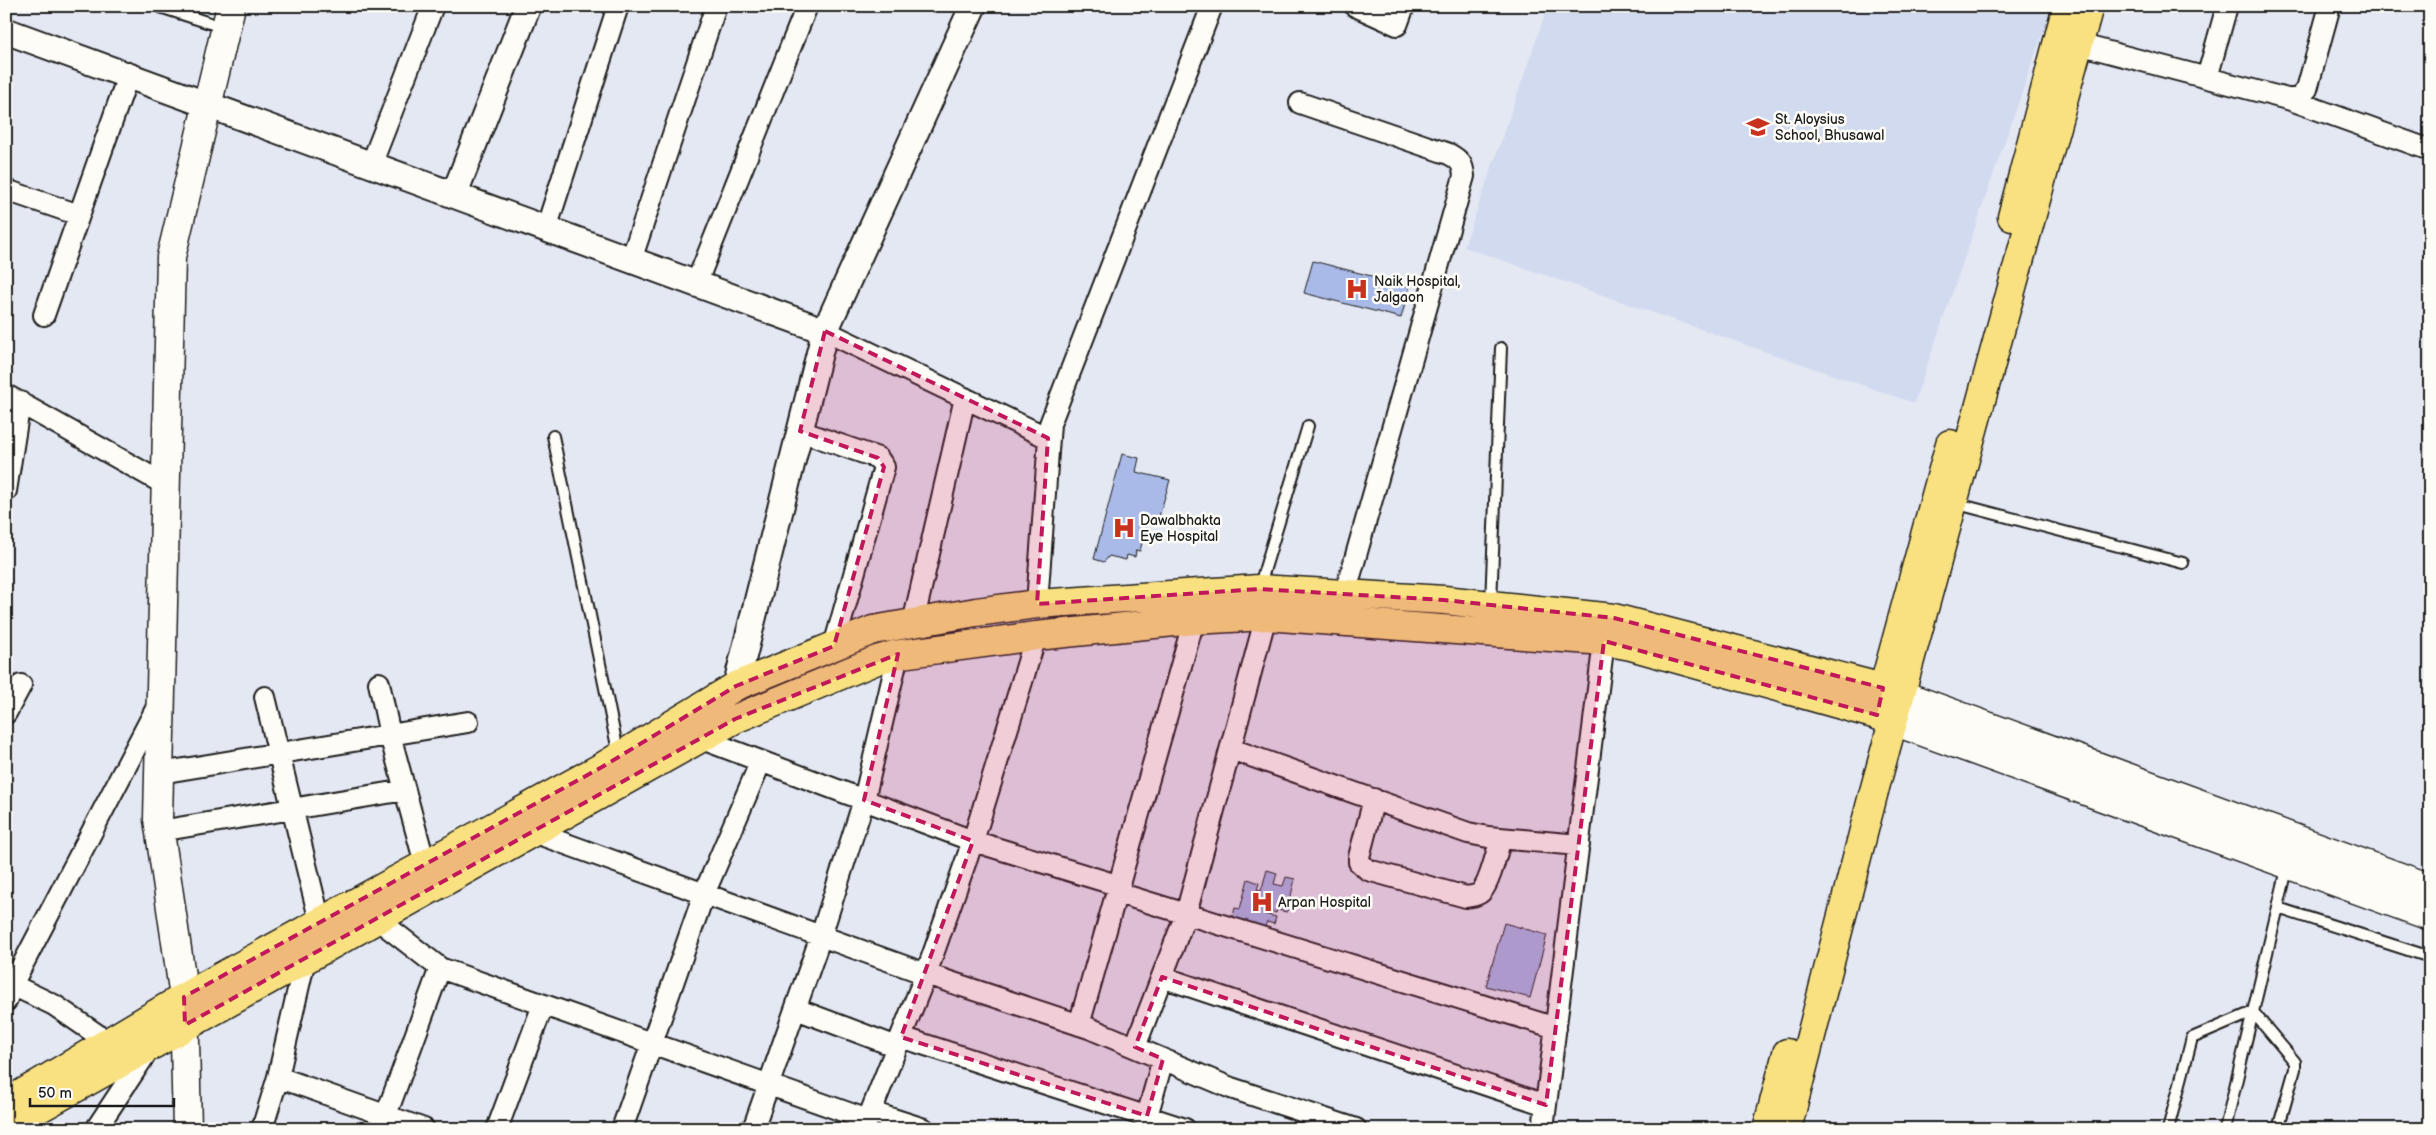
<svg xmlns="http://www.w3.org/2000/svg" width="2436" height="1135" font-family="'Balsamiq Sans',sans-serif">
	<style>
		.built { fill: #d2daf0 }
		.building { fill: #a9bae9; stroke: #1c1c1c }
		.lines { fill: none; stroke-linecap: round; stroke-linejoin: round }
		.service-casing { stroke: #1c1c1c; stroke-width: 14 }
		.minor-casing { stroke: #1c1c1c; stroke-width: 24 }
		.tertiary-casing { stroke: #1c1c1c; stroke-width: 29 }
		.secondary-casing { stroke: #1c1c1c; stroke-width: 31 }
		.primary-casing { stroke: #1c1c1c; stroke-width: 31 }
		.service { stroke: #fdfcf7; stroke-width: 10 }
		.minor { stroke: #fdfcf7; stroke-width: 20 }
		.tertiary { stroke: #fdfcf7; stroke-width: 25 }
		.secondary { stroke: #fdfcf7; stroke-width: 28 }
		.primary { stroke: #f9e181; stroke-width: 28 }
		.marked { fill: #c2185b; fill-opacity: 0.2; stroke: #c2185b; stroke-width: 4; stroke-dasharray: 10 6; stroke-linejoin: round }
		.labels { text-anchor: middle; stroke-width: 5; stroke-linejoin: round; paint-order: stroke }
		.poi-label { font-size: 14px; fill: #1c1c1c; stroke: #fdfcf7; text-anchor: start }
	</style>
	<rect width="100%" height="100%" fill="#e4e8f3"/>
	<filter id="ink" filterUnits="userSpaceOnUse"><feTurbulence type="fractalNoise" baseFrequency=".02" numOctaves="2"/><feDisplacementMap in="SourceGraphic" scale="10" xChannelSelector="R" yChannelSelector="G"/><feConvolveMatrix kernelMatrix="1 2 1 2 8 2 1 2 1" color-interpolation-filters="sRGB"/></filter>
	<g filter="url(#ink)">
		<path class="built" d="M1548,6H2052L1914,403L1464,247Z"/>
		<path class="building" d="M1313,261L1410,286L1401,318L1304,293Z
			M1122,454L1139,458L1136,472L1170,480L1158,520L1148,518L1140,551L1136,550L1135,557L1127,555L1126,560L1109,556L1104,562L1094,559Z
			M1267,870L1277,873L1274,884L1283,886L1286,877L1295,879L1287,912L1277,910L1276,913L1265,910L1264,914L1276,917L1274,924L1267,922L1263,930L1232,919L1235,908L1240,909L1248,879L1259,883L1257,890L1261,891Z
			M1504,923L1547,935L1530,998L1486,986Z"/>
		<g class="lines">
			<defs>
				<path id="service" d="M157,6L225,28
					M553,436L619,756
					M1954,503L2183,563
					M1259,588L1308,426
					M1491,604L1501,348
					M2278,908L2430,957
					M2168,1129L2192,1038L2253,1012L2295,1062V1069L2278,1129
					M2225,1129L2288,865"/>
				<path id="minor" d="M1355,6L1397,25L1404,6
					M2078,44L2291,100L2300,97L2307,89L2330,6
					M2207,78L2227,6
					M2291,100L2430,150
					M1300,103L1449,154C1460,160 1463,164 1464,176L1345,594
					M371,165L433,6
					M6,190L79,215
					M546,229L618,6
					M631,260L716,6
					M696,284L807,6
					M44,315L128,76
					M825,331L1048,438
					M6,395L166,485
					M800,431L878,458L884,467L834,646
					M6,491L20,402
					M1037,604L1050,424L1212,6
					M913,623L965,398
					M379,683L390,735L425,864
					M265,697L320,922
					M6,713L21,685
					M702,739L973,841L1120,886
					M1231,749L1468,833L1488,837L1579,845
					M160,773L468,722
					M1374,799L1359,857V862L1368,870L1466,897C1471,896 1477,896 1481,892C1490,883 1497,851 1501,838
					M160,831L405,790
					M533,832L926,974L1089,1028L1231,1088L1356,1129
					M1118,893L1556,1028
					M377,919L440,968L868,1120
					M1162,977L1546,1105
					M6,982L54,1005L108,1042
					M6,1001L12,985L159,703
					M796,1009L897,1047
					M1079,1025L1194,620
					M901,1037L1185,1129
					M1135,1047L1186,914L1266,616
					M278,1077L424,1129
					M871,1112L924,1129
					M1144,1127L1163,1059
					M96,1129L149,1049
					M262,1129L278,1077L305,959
					M381,1129L440,968
					M497,1129L543,1005
					M622,1129L704,894L761,761
					M753,1129L821,936L864,800L898,655
					M864,1129L926,974L973,841L1036,636
					M1543,1129L1604,641"/>
				<path id="tertiary" d="M6,31L825,331
					M454,195L528,6
					M736,686L825,331L973,6"/>
				<path id="secondary" d="M1883,688L2430,888
					M1877,715L2430,916
					M187,1129L184,997L158,819L171,257L231,6"/>
				<path id="primary" d="M2012,217L2067,6
					M1879,704L1950,444
					M6,1103L184,997L602,767L736,686L873,630L976,612L1037,604L1259,589L1345,594L1444,600L1614,618L1883,688
					M6,1127L735,719L877,660L894,655L1036,636L1194,620L1266,616L1604,641L1631,646L1877,715
					M1767,1129L1787,1053
					M1787,1129L1873,795L2089,6"/>
			</defs>
			<use href="#service" class="service-casing"/>
			<use href="#minor" class="minor-casing"/>
			<use href="#tertiary" class="tertiary-casing"/>
			<use href="#secondary" class="secondary-casing"/>
			<use href="#primary" class="primary-casing"/>
			<use href="#service" class="service"/>
			<use href="#minor" class="minor"/>
			<use href="#tertiary" class="tertiary"/>
			<use href="#secondary" class="secondary"/>
			<use href="#primary" class="primary"/>
		</g>
	</g>
	<path class="marked" d="M825,331L1048,438L1037,604L1259,589L1444,600L1614,618L1883,688L1877,715L1604,641L1546,1105L1162,977L1135,1047L1163,1059L1147,1116L901,1037L973,841L864,800L898,654L735,719L185,1025L184,997L602,767L736,686L834,646L884,467L878,458L800,431Z"/>
	<defs>
		<symbol id="school-bare" viewBox="-9 -9 18 18"><path d="M0-5L7-2L0 1L-7-2ZM-4 1L0 2.5L4 1V4Q0 6-4 4Z" fill="#c8321e" stroke="#fdfcf7" stroke-width="2.5" paint-order="stroke"/></symbol>
		<symbol id="hospital-bare" viewBox="-9 -9 18 18"><path d="M-5-5h3v3.5h4V-5h3V5h-3V1.5h-4V5h-3Z" fill="#c8321e" stroke="#fdfcf7" stroke-width="2.5" paint-order="stroke"/></symbol>
	</defs>
	<g fill-rule="evenodd">
		<use href="#school-bare" x="1742" y="111" width="32" height="32"/>
		<use href="#hospital-bare" x="1341" y="273" width="32" height="32"/>
		<use href="#hospital-bare" x="1108" y="512" width="32" height="32"/>
		<use href="#hospital-bare" x="1246" y="886" width="32" height="32"/>
	</g>
	<g class="labels">
		<g class="poi-label">
			<text x="1775" y="124">St. Aloysius<tspan x="1775" dy="16">School, Bhusawal</tspan></text>
			<text x="1374" y="286">Naik Hospital,<tspan x="1374" dy="16">Jalgaon</tspan></text>
			<text x="1140" y="525">Dawalbhakta<tspan x="1140" dy="16">Eye Hospital</tspan></text>
			<text x="1278" y="907">Arpan Hospital</text>
		</g>
	</g>
	<rect width="2436" height="1135" fill="none" stroke="#fdfcf7" stroke-width="25"/>
	<rect x="12" y="12" width="2411" height="1110" fill="none" stroke="#1c1c1c" stroke-width="2" filter="url(#ink)"/>
	<path d="M30 1098v8h144v-8" fill="none" stroke="#1c1c1c" stroke-width="2.5"/>
	<text x="38" y="1098" font-size="15" fill="#1c1c1c" stroke="#fdfcf7" stroke-width="4" paint-order="stroke">50 m</text>
</svg>
